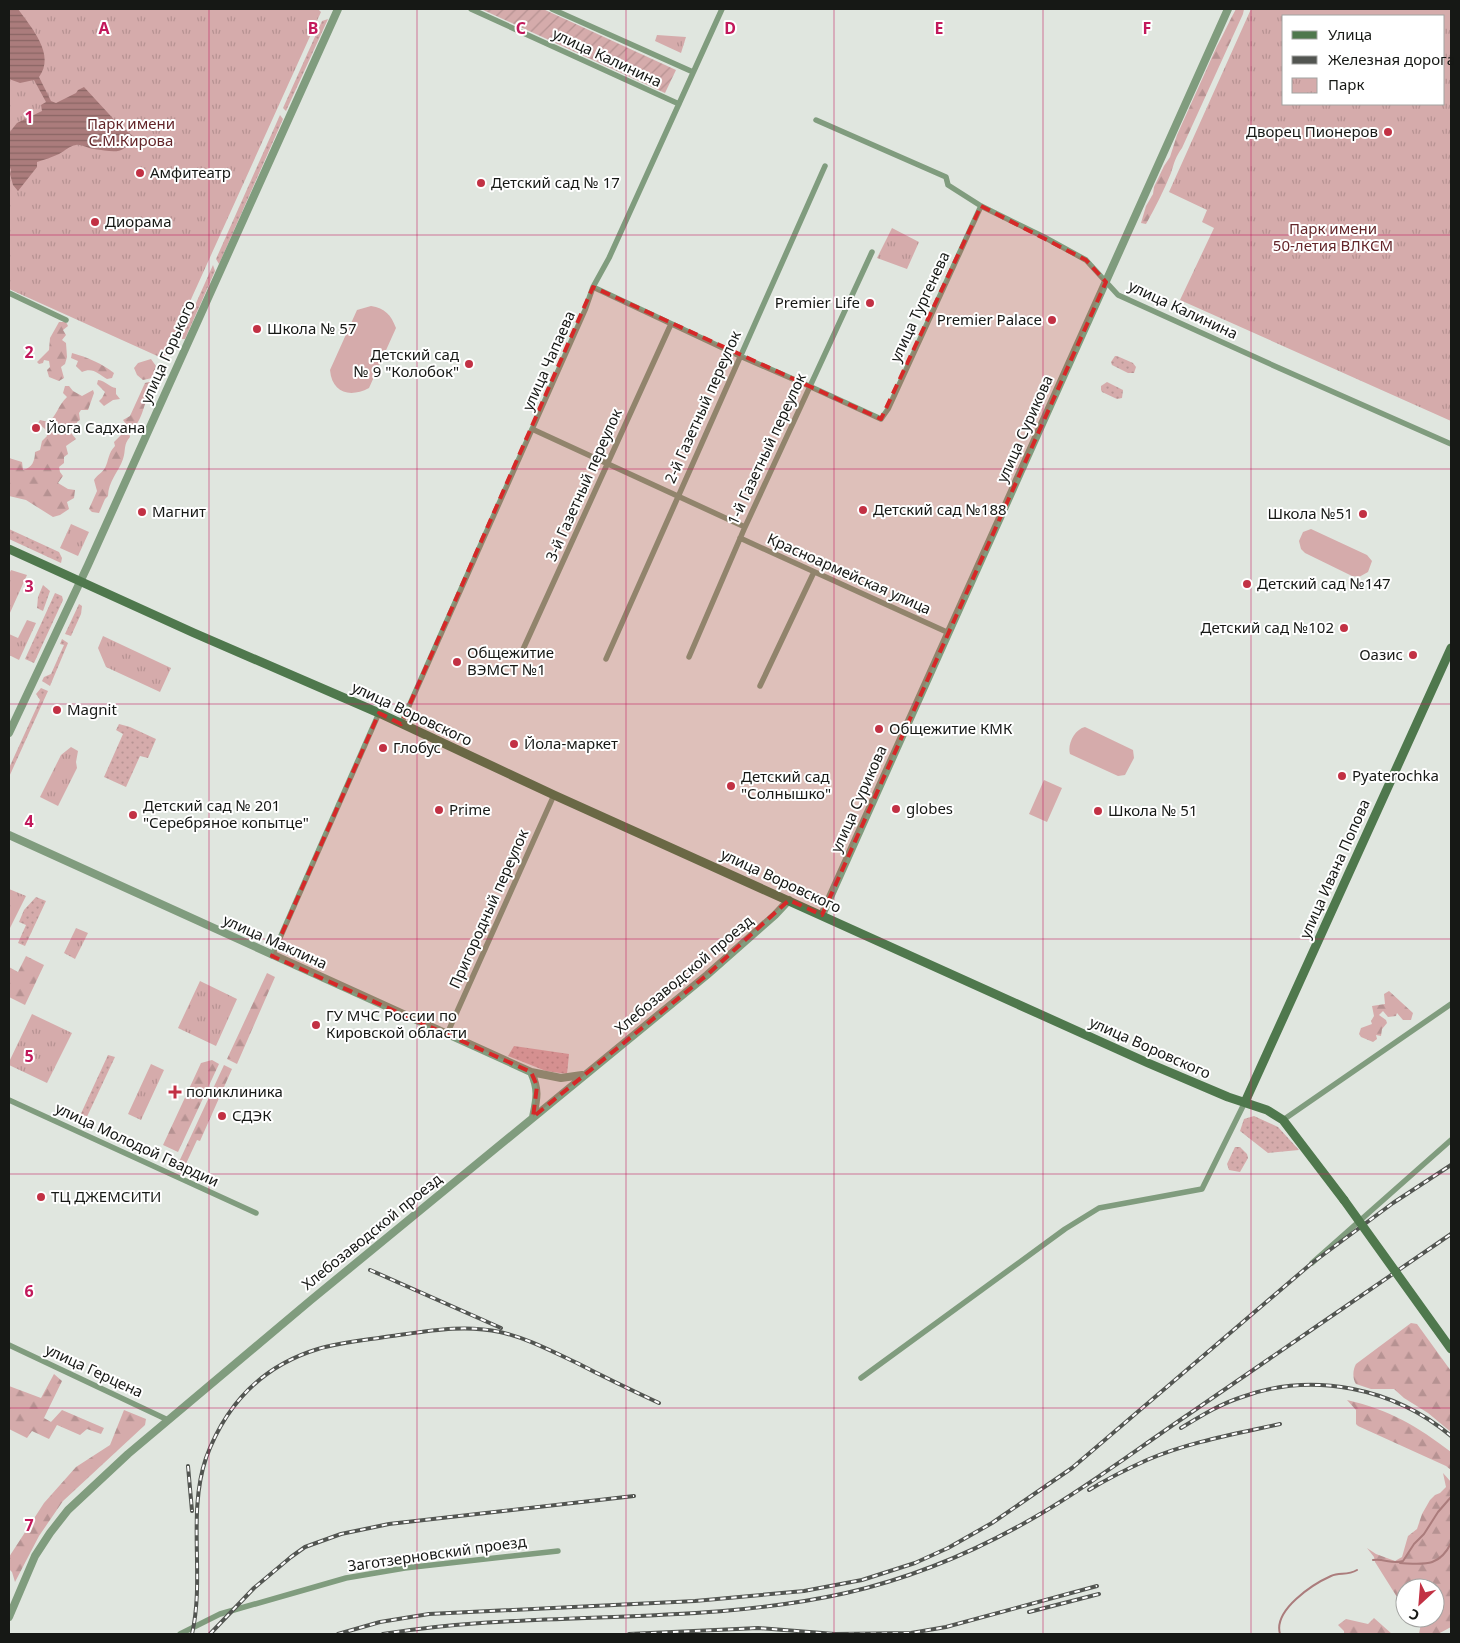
<svg xmlns="http://www.w3.org/2000/svg" width="1460" height="1643" font-family="'Noto Sans',sans-serif">
	<style>
		.grass { fill: url(#grass-dots) }
		.forest { fill: url(#forest-firs) }
		.park { fill: url(#park-tufts); fill-rule: evenodd }
		.garden { fill: url(#garden-furrows) }
		.pitch { fill: #d5abab }
		.water { fill: url(#water-rules) }
		.lines { fill: none; stroke-linecap: round; stroke-linejoin: round }
		.stream { stroke: #ab7c7c; stroke-width: 2 }
		.minor { stroke: #809c7e; stroke-width: 5.5 }
		.tertiary { stroke: #809c7e; stroke-width: 8 }
		.secondary { stroke: #4f784d; stroke-width: 9 }
		.rail-casing { stroke: #525551; stroke-width: 4 }
		.rail { stroke: #fff; stroke-width: 2; stroke-dasharray: 5.5; stroke-linecap: butt }
		.secondary-bridge { stroke: #4f784d; stroke-width: 9 }
		.marked { fill: #d62828; fill-opacity: 0.2; stroke: #d62828; stroke-width: 4; stroke-dasharray: 10 6; stroke-linejoin: round }
		.grid { fill: none; stroke: #c2185b; stroke-width: 1; stroke-opacity: 0.55 }
		.poi-dot { fill: #c23144; stroke: #fff; stroke-width: 2 }
		.labels { text-anchor: middle; stroke-width: 4; stroke-linejoin: round; paint-order: stroke }
		.street-label { font-size: 15px; fill: #161815; stroke: #fff }
		.park-label { font-size: 15px; fill: #64262a; stroke: #fff }
		.poi-label { font-size: 15px; fill: #161815; stroke: #fff; text-anchor: start }
		.grid-label { font-size: 16px; text-anchor: middle; font-weight: bold; fill: #c2185b; stroke: #fff; stroke-width: 4; stroke-linejoin: round; paint-order: stroke }
	</style>
	<defs>
		<pattern id="grass-dots" width="8" height="8" patternUnits="userSpaceOnUse" patternTransform="scale(1.25)"><rect width="8" height="8" fill="#d5abab"/><path d="M2 2h.1M6 6h.1" fill="none" stroke="#b69292" stroke-width="1.8" stroke-linecap="round"/></pattern>
		<pattern id="forest-firs" width="22" height="20" patternUnits="userSpaceOnUse" patternTransform="scale(1.25)"><rect width="22" height="20" fill="#d5abab"/><path d="M5 1l3.5 6h-7zM16 11l3.5 6h-7z" fill="#b69292"/></pattern>
		<pattern id="park-tufts" width="24" height="20" patternUnits="userSpaceOnUse" patternTransform="scale(1.25)"><rect width="24" height="20" fill="#d5abab"/><path d="M3 7l-1-3M5 7V3M7 7l1-3M15 17l-1-3M17 17v-4M19 17l1-3" fill="none" stroke="#b69292"/></pattern>
		<pattern id="garden-furrows" width="10" height="10" patternUnits="userSpaceOnUse" patternTransform="scale(1.25)"><rect width="10" height="10" fill="#d5abab"/><path d="M-1 1l2-2M0 10L10 0M9 11l2-2" fill="none" stroke="#b69292"/></pattern>
		<pattern id="water-rules" width="6" height="5" patternUnits="userSpaceOnUse" patternTransform="scale(1.25)"><rect width="6" height="5" fill="#ab7c7c"/><path d="M0 2.5h6" fill="none" stroke="#8a6564"/></pattern>
	</defs>
	<rect width="100%" height="100%" fill="#e0e6df"/>
	<path class="grass" d="M328,19L286,111L283,108L322,21Z
		M280,115L283,119L219,264L216,259Z
		M213,265L215,271L185,339H180Z
		M1115,356H1117L1133,363L1136,367L1134,373H1128L1112,365L1111,362Z
		M1107,382L1123,390L1122,398L1117,399L1102,392L1101,390V386Z
		M9,529L59,552L62,558L61,563L9,539Z
		M43,585L50,591L43,611L37,608L38,597Z
		M55,593L62,596L63,600L34,663L25,659Z
		M79,604L82,606L81,614L71,636L65,634Z
		M62,639L68,643L50,686L42,681L44,677L51,674L64,645L60,644Z
		M41,688L48,691L9,777V768L40,700L36,694Z
		M119,724L130,727L156,739L148,758L140,756L126,787L104,777L123,734L116,730Z
		M36,897L46,901L25,946L18,943L26,925L19,922L24,910Z
		M514,1046L569,1054L567,1074L546,1071L508,1056Z
		M108,1055L115,1057L85,1121L83,1123L80,1124L78,1120Z
		M1254,1116L1278,1127L1299,1150L1268,1153L1240,1131L1244,1119Z
		M1235,1147H1240L1247,1154L1248,1158L1240,1172L1229,1170L1227,1164Z"/>
	<path class="forest" d="M1236,9H1244L1243,14L1182,148C1176,156 1174,163 1171,173C1164,190 1155,208 1146,224L1141,223L1146,206L1153,194L1154,187L1164,166L1170,157L1177,135L1217,46C1224,34 1229,21 1236,9Z
		M59,322H66L68,326L63,330L66,335L62,340L66,343L67,357L65,364L61,367L64,378L59,381L49,377L47,370L50,367L49,361L44,360L43,363L39,364L37,362L49,350L50,338Z
		M72,353C87,357 103,364 114,373L112,378L107,379C98,374 93,367 82,372L76,366L78,361L71,358Z
		M151,359L156,366L152,378L143,380L137,375L134,368L138,363Z
		M98,380C106,381 109,387 116,388V394L120,399L113,400L104,406L99,401L102,398L105,392L97,384Z
		M149,382L154,384L155,388C152,391 149,395 147,399C143,408 142,418 135,426L126,424L123,420L130,416L145,383Z
		M65,386H69L73,391L82,396L93,390L94,393L88,410H81L79,413L80,420L77,422L76,428L71,429V433L76,439L66,446L68,454L64,457V463L59,467L60,472L63,476L58,483L68,489L75,490L74,498L67,502L69,509L60,515L53,517L26,500L9,496V458L22,462L23,470C32,468 35,461 35,452L40,450L42,441L47,436L45,429L38,423L40,420L48,422C57,416 58,405 67,397L63,393Z
		M123,433H129L130,437C123,445 126,450 123,459C119,471 108,482 108,496L105,499L99,513L92,512L89,509L97,491L94,480C97,475 102,473 105,468C109,460 108,453 115,446L114,442Z
		M26,956L44,965L25,1005L9,997V967L18,972Z
		M267,973L275,977L237,1064L227,1059Z
		M1389,991L1413,1013L1411,1020H1403L1397,1013L1396,1016L1388,1017L1383,1011L1379,1015L1386,1020L1387,1023L1382,1029L1381,1036L1376,1035L1377,1039L1373,1042L1361,1037L1359,1034L1361,1028L1372,1024L1371,1021L1374,1016L1372,1006L1385,1004L1384,994Z
		M212,1060L219,1064L178,1152L163,1145L201,1063Z
		M224,1065L232,1069L200,1141L197,1140L184,1168L178,1164Z
		M1411,1323L1417,1324L1451,1371V1432L1428,1413L1404,1398L1394,1389H1371L1356,1384C1352,1378 1353,1369 1356,1364Z
		M54,1374L62,1381L44,1418L51,1422L62,1410L104,1428L101,1434L87,1429L80,1435L57,1425L49,1439L32,1431L27,1438L9,1429V1386L41,1398Z
		M1347,1400C1390,1410 1417,1426 1451,1452V1470L1446,1466L1358,1426L1356,1424V1410Z
		M124,1410L146,1419L145,1425L63,1501L39,1536L15,1582L12,1572L9,1569V1557L44,1503L76,1467L110,1445Z
		M1443,1473L1451,1482V1627L1438,1634H1419L1422,1618H1435V1588H1405V1598L1402,1599L1397,1597L1375,1562L1374,1557L1367,1548L1376,1554L1395,1561L1402,1557L1408,1536L1417,1529L1422,1514L1430,1500L1435,1495L1440,1493L1446,1487Z
		M1374,1618L1392,1634H1344V1631L1338,1625L1346,1619L1368,1624Z"/>
	<path class="park" d="M9,9H318L321,12L164,359L9,289Z
		M1251,9H1451V421L1180,300L1214,228L1202,222L1207,210L1169,192ZM1284,16H1444V104H1284Z
		M657,35L686,37L681,53L655,41Z
		M892,228L919,242L907,269L877,258Z
		M71,524L89,532L78,556L60,548Z
		M11,570L27,575L9,615V574Z
		M27,620L36,623L19,660L9,655V634L18,638Z
		M103,636L171,668L160,692L106,667L98,648Z
		M71,747L78,751L76,762L77,768L58,806L40,797L61,755Z
		M9,889L26,896L9,930Z
		M76,928L88,933L75,959L64,953Z
		M200,981L237,999L216,1046L178,1028Z
		M32,1014L72,1033L47,1083L9,1065V1062Z
		M151,1064L164,1070L141,1120L128,1114Z"/>
	<path class="garden" d="M481,9H543L676,70L665,93Z"/>
	<path class="pitch" d="M371,306C385,308 391,315 396,328L369,388C350,398 332,393 330,370L357,310Z
		M1311,529L1367,555L1372,561L1368,572L1359,577L1352,576L1305,553L1301,549L1299,541L1303,532Z
		M1085,727L1133,750L1134,758L1125,775L1118,776L1070,754C1067,744 1075,729 1085,727Z
		M1044,780L1062,788L1047,822L1029,814Z"/>
	<path class="water" d="M9,9H18C31,27 56,55 39,77L51,101L56,103L76,93L78,90L84,87L120,126L133,136C124,157 112,151 94,149C88,149 82,144 76,145C69,146 65,151 59,154C52,157 44,160 37,162V167L18,191L13,185L10,174L11,170L9,165V133L17,123L42,111L41,105L46,102L34,80L20,83L9,79Z"/>
	<g class="lines">
		<path class="stream" d="M1373,1560C1384,1558 1392,1565 1403,1561L1414,1544L1424,1534L1438,1512L1451,1497
			M1400,1563C1423,1564 1439,1568 1451,1543
			M1280,1634C1273,1610 1313,1584 1331,1576C1340,1572 1347,1576 1357,1570"/>
		<path class="minor" d="M471,9L679,104
			M552,9L693,72
			M816,120L946,177L948,185L981,206L1044,237L1086,260L1118,295L1279,368L1451,444
			M593,287L740,356L809,386L881,419L888,409L981,206
			M9,293L66,320
			M532,429L745,527
			M740,538L949,633
			M520,656L671,324
			M689,657L745,527L872,252
			M606,659L825,166
			M760,686L814,572
			M401,724L585,310L593,287L609,258L722,9
			M272,956L379,713
			M447,1034L554,795
			M9,1100L256,1213
			M1283,1120L1451,1004
			M1312,1263L1451,1140
			M9,1345L168,1420
			M861,1378L1065,1229L1099,1208L1202,1189L1245,1102
			M180,1634L220,1614L346,1578L405,1568L558,1551"/>
		<path class="tertiary" d="M9,733L88,565L338,9
			M9,835L531,1072L561,1078L582,1075
			M822,915L1228,9
			M531,1072C539,1090 537,1098 533,1117
			M9,1617L35,1556L50,1533L68,1510L128,1454L311,1300L707,975L775,915L789,900"/>
		<path class="secondary" d="M9,549L194,633L379,713L554,795L1148,1063L1228,1097L1267,1110L1283,1120L1344,1200
			M1245,1102L1451,648"/>
		<defs>
			<path id="rail" d="M370,1270L501,1328
				M1181,1428C1201,1416 1220,1404 1242,1397C1313,1371 1394,1388 1451,1436
				M188,1466L192,1511
				M1089,1490C1107,1479 1127,1469 1147,1460C1189,1442 1235,1434 1280,1424
				M1029,1612L1099,1594
				M192,1634C205,1577 187,1514 206,1458C226,1404 262,1366 318,1349C341,1342 367,1340 392,1336C428,1331 464,1324 500,1332C527,1338 553,1352 577,1363C604,1377 631,1390 659,1403
				M210,1634L254,1588L291,1557L305,1547L341,1534L389,1524L634,1496
				M338,1634L380,1622L429,1614L695,1601L804,1591L862,1580L915,1563L948,1548L992,1523L1072,1468L1312,1263L1393,1203L1451,1165
				M383,1634C536,1609 694,1627 846,1593C916,1577 981,1549 1042,1513C1093,1483 1140,1447 1189,1414C1276,1354 1364,1294 1451,1234
				M629,1634L758,1628L835,1634L911,1633L946,1627L1097,1586"/>
		</defs>
		<use href="#rail" class="rail-casing"/>
		<use href="#rail" class="rail"/>
		<path class="secondary-bridge" d="M1344,1200L1451,1349"/>
	</g>
	<path class="marked" d="M981,206L1086,260L1106,282L822,915L789,900L707,975L533,1117L537,1086L531,1072L272,956L379,713L401,724L593,287L881,419Z"/>
	<path class="grid" d="M209,9V1634M417,9V1634M626,9V1634M834,9V1634M1043,9V1634M1251,9V1634M9,235H1451M9,469H1451M9,704H1451M9,939H1451M9,1174H1451M9,1408H1451"/>
	<g class="poi-dot">
		<circle cx="1388" cy="132" r="5"/>
		<circle cx="140" cy="173" r="5"/>
		<circle cx="481" cy="183" r="5"/>
		<circle cx="95" cy="222" r="5"/>
		<circle cx="870" cy="303" r="5"/>
		<circle cx="1052" cy="320" r="5"/>
		<circle cx="257" cy="329" r="5"/>
		<circle cx="469" cy="364" r="5"/>
		<circle cx="36" cy="428" r="5"/>
		<circle cx="863" cy="510" r="5"/>
		<circle cx="142" cy="512" r="5"/>
		<circle cx="1363" cy="514" r="5"/>
		<circle cx="1247" cy="584" r="5"/>
		<circle cx="1344" cy="628" r="5"/>
		<circle cx="1413" cy="655" r="5"/>
		<circle cx="457" cy="662" r="5"/>
		<circle cx="57" cy="710" r="5"/>
		<circle cx="879" cy="729" r="5"/>
		<circle cx="514" cy="744" r="5"/>
		<circle cx="383" cy="748" r="5"/>
		<circle cx="1342" cy="776" r="5"/>
		<circle cx="731" cy="786" r="5"/>
		<circle cx="896" cy="809" r="5"/>
		<circle cx="439" cy="810" r="5"/>
		<circle cx="1098" cy="811" r="5"/>
		<circle cx="133" cy="815" r="5"/>
		<circle cx="316" cy="1025" r="5"/>
		<path d="M172.5 1084.5h5v5h5v5h-5v5h-5v-5h-5v-5h5z"/>
		<circle cx="222" cy="1116" r="5"/>
		<circle cx="41" cy="1197" r="5"/>
	</g>
	<g class="labels">
		<g class="street-label">
			<text transform="translate(607 58) rotate(25)" y="5">улица Калинина</text>
			<text transform="translate(920 307) rotate(-65)" y="5">улица Тургенева</text>
			<text transform="translate(1183 310) rotate(25)" y="5">улица Калинина</text>
			<text transform="translate(168 352) rotate(-66)" y="5">улица Горького</text>
			<text transform="translate(549 361) rotate(-66)" y="5">улица Чапаева</text>
			<text transform="translate(703 407) rotate(-66)" y="5">2-й Газетный переулок</text>
			<text transform="translate(1025 429) rotate(-66)" y="5">улица Сурикова</text>
			<text transform="translate(767 449) rotate(-65)" y="5">1-й Газетный переулок</text>
			<text transform="translate(584 485) rotate(-66)" y="5">3-й Газетный переулок</text>
			<text transform="translate(849 574) rotate(24)" y="5">Красноармейская улица</text>
			<text transform="translate(412 714) rotate(25)" y="5">улица Воровского</text>
			<text transform="translate(859 799) rotate(-66)" y="5">улица Сурикова</text>
			<text transform="translate(1335 869) rotate(-66)" y="5">улица Ивана Попова</text>
			<text transform="translate(781 881) rotate(25)" y="5">улица Воровского</text>
			<text transform="translate(489 909) rotate(-66)" y="5">Пригородный переулок</text>
			<text transform="translate(275 942) rotate(24)" y="5">улица Маклина</text>
			<text transform="translate(684 975) rotate(-40)" y="5">Хлебозаводской проезд</text>
			<text transform="translate(1150 1048) rotate(24)" y="5">улица Воровского</text>
			<text transform="translate(137 1145) rotate(25)" y="5">улица Молодой Гвардии</text>
			<text transform="translate(372 1232) rotate(-39)" y="5">Хлебозаводской проезд</text>
			<text transform="translate(94 1371) rotate(25)" y="5">улица Герцена</text>
			<text transform="translate(437 1554) rotate(-8)" y="5">Заготзерновский проезд</text>
		</g>
		<g class="park-label">
			<text x="131" y="129">Парк имени<tspan x="131" dy="17">С.М.Кирова</tspan></text>
			<text x="1333" y="234">Парк имени<tspan x="1333" dy="17">50-летия ВЛКСМ</tspan></text>
		</g>
		<g class="poi-label">
			<text x="1378" y="137" text-anchor="end">Дворец Пионеров</text>
			<text x="150" y="178">Амфитеатр</text>
			<text x="491" y="188">Детский сад № 17</text>
			<text x="105" y="227">Диорама</text>
			<text x="860" y="308" text-anchor="end">Premier Life</text>
			<text x="1042" y="325" text-anchor="end">Premier Palace</text>
			<text x="267" y="334">Школа № 57</text>
			<text x="459" y="360" text-anchor="end">Детский сад<tspan x="459" dy="17">№ 9 "Колобок"</tspan></text>
			<text x="46" y="433">Йога Садхана</text>
			<text x="873" y="515">Детский сад №188</text>
			<text x="152" y="517">Магнит</text>
			<text x="1353" y="519" text-anchor="end">Школа №51</text>
			<text x="1257" y="589">Детский сад №147</text>
			<text x="1334" y="633" text-anchor="end">Детский сад №102</text>
			<text x="467" y="658">Общежитие<tspan x="467" dy="17">ВЭМСТ №1</tspan></text>
			<text x="1403" y="660" text-anchor="end">Оазис</text>
			<text x="67" y="715">Magnit</text>
			<text x="889" y="734">Общежитие КМК</text>
			<text x="524" y="749">Йола-маркет</text>
			<text x="393" y="753">Глобус</text>
			<text x="1352" y="781">Pyaterochka</text>
			<text x="741" y="782">Детский сад<tspan x="741" dy="17">"Солнышко"</tspan></text>
			<text x="143" y="811">Детский сад № 201<tspan x="143" dy="17">"Серебряное копытце"</tspan></text>
			<text x="906" y="814">globes</text>
			<text x="449" y="815">Prime</text>
			<text x="1108" y="816">Школа № 51</text>
			<text x="326" y="1021">ГУ МЧС России по<tspan x="326" dy="17">Кировской области</tspan></text>
			<text x="186" y="1097">поликлиника</text>
			<text x="232" y="1121">СДЭК</text>
			<text x="51" y="1202">ТЦ ДЖЕМСИТИ</text>
		</g>
	</g>
	<g class="grid-label">
		<text x="104" y="34">A</text>
		<text x="313" y="34">B</text>
		<text x="521" y="34">C</text>
		<text x="730" y="34">D</text>
		<text x="939" y="34">E</text>
		<text x="1147" y="34">F</text>
		<text x="29" y="123">1</text>
		<text x="29" y="358">2</text>
		<text x="29" y="592">3</text>
		<text x="29" y="827">4</text>
		<text x="29" y="1062">5</text>
		<text x="29" y="1297">6</text>
		<text x="29" y="1531">7</text>
	</g>
	<rect width="1460" height="1643" fill="none" stroke="#161815" stroke-width="20"/>
	<rect x="1282" y="15" width="162" height="90" fill="#ffffff" stroke="#a2a3a1"/>
	<rect x="1292" y="31" width="25" height="8" fill="#4f784d" stroke="#a2a3a1"/>
	<text x="1328" y="40" font-size="15" fill="#161815">Улица</text>
	<rect x="1292" y="56" width="25" height="8" fill="#525551" stroke="#a2a3a1"/>
	<text x="1328" y="65" font-size="15" fill="#161815">Железная дорога</text>
	<rect x="1292" y="78" width="25" height="15" fill="url(#park-tufts)" stroke="#a2a3a1"/>
	<text x="1328" y="90" font-size="15" fill="#161815">Парк</text>
	<g transform="translate(1420 1603) rotate(206)"><circle r="24" fill="#ffffff" stroke="#a2a3a1"/>
	<path d="M0-4L9 19L0 12L-9 19Z" fill="#c23144"/>
	<text y="-8" font-size="14" font-weight="bold" text-anchor="middle" fill="#161815">С</text>
	</g>
</svg>
